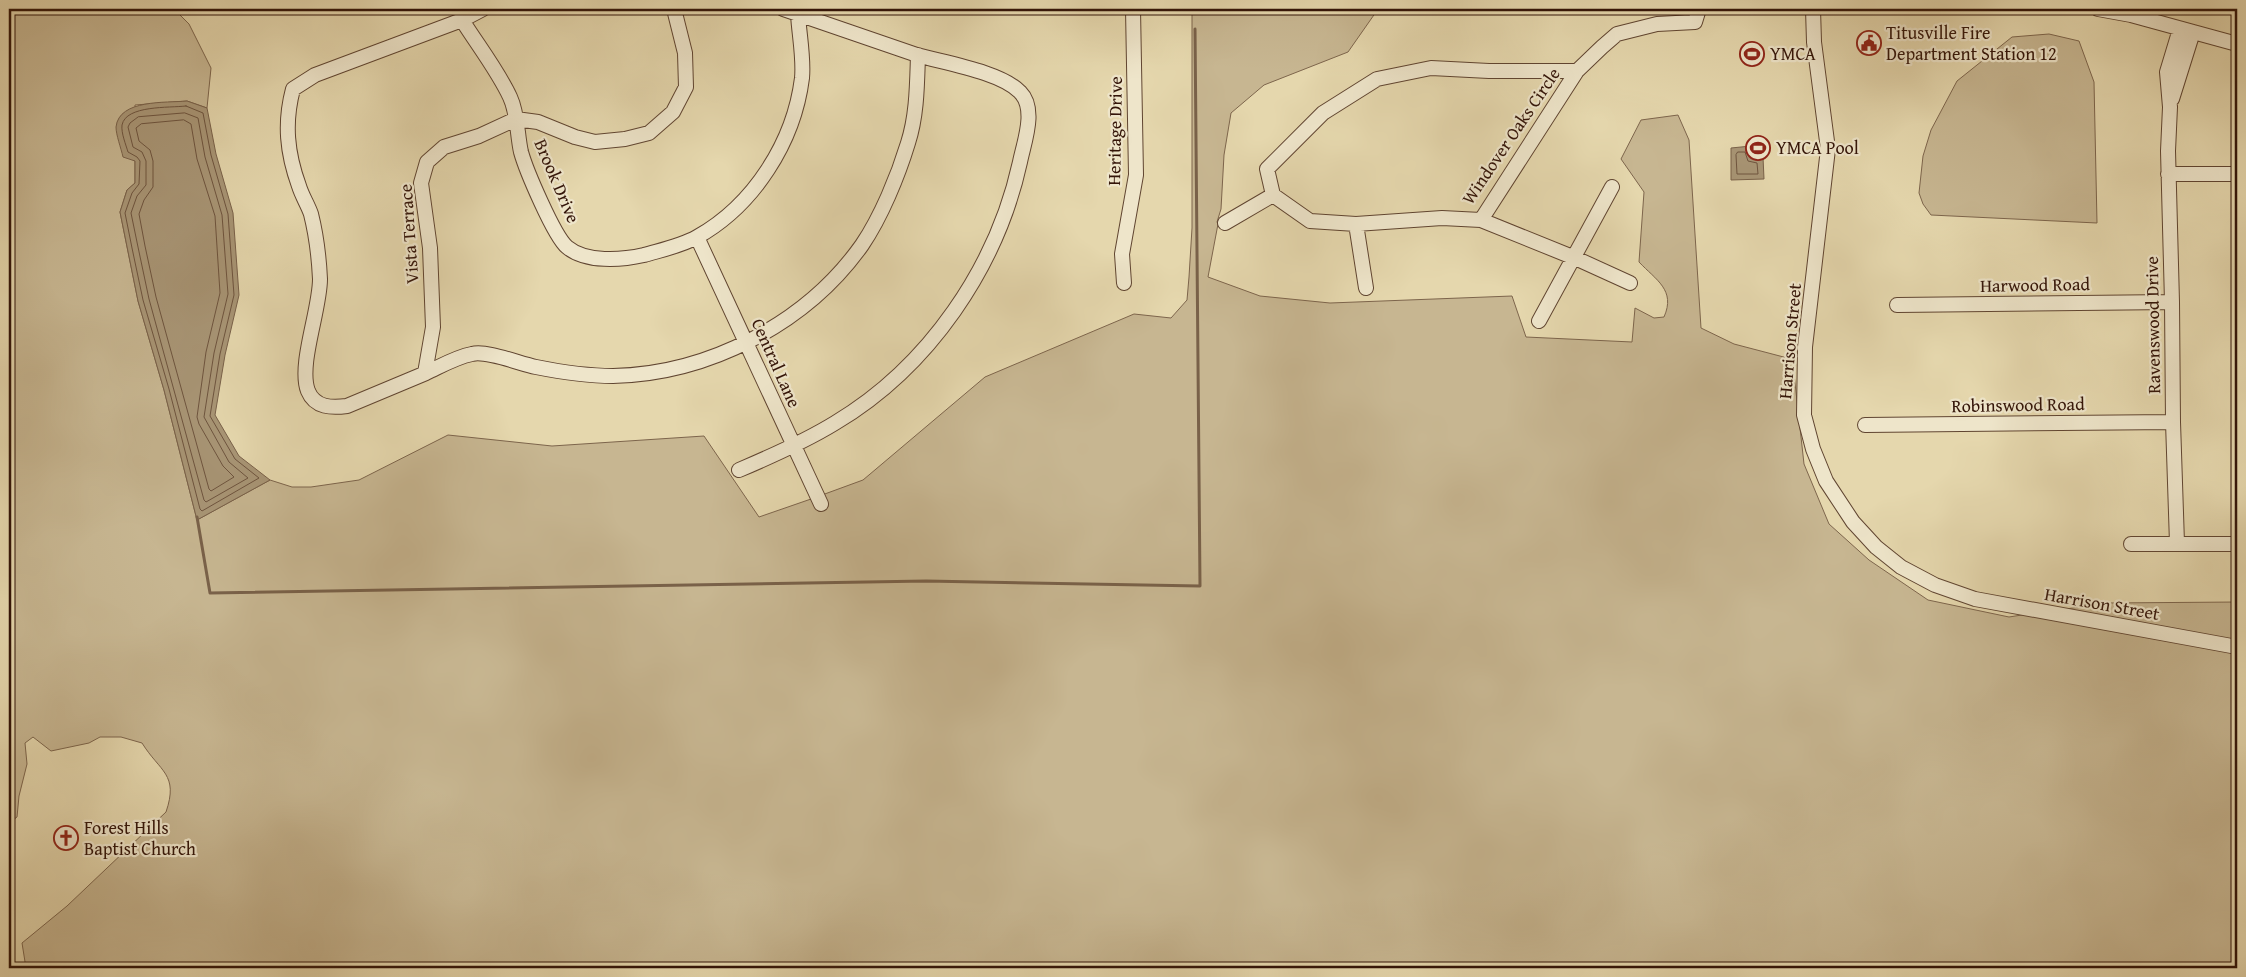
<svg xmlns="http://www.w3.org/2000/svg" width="2246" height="977" font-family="'Gentium Book Plus',serif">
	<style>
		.green { fill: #c7b691; stroke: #7d654c }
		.water { fill: #a89575; stroke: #796149 }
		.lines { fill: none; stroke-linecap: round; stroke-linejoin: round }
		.shore { stroke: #6e543e; stroke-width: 1 }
		.stream { stroke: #796149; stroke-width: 3 }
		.minor-casing { stroke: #604531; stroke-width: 16 }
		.minor { stroke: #eee5ca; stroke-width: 14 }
		.labels { text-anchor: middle; stroke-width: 4.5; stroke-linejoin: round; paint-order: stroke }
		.poi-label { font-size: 18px; fill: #331408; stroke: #eee5ca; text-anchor: start }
		.street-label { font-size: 18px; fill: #331408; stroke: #eee5ca }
	</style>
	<rect width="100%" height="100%" fill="#e5d7ad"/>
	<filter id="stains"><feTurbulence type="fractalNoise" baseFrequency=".004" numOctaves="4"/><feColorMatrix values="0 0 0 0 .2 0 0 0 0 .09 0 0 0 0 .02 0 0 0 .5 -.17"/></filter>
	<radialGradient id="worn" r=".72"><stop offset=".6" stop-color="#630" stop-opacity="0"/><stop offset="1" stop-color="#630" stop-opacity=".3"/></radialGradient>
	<path class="green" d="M9,9H174L189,24L211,68L207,108L187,101L135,105V183L127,190L120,212L138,301L164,390L197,520L270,480L292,487H311L359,480L448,435L552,446L704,436L759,517L811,499L818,511L828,507L822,495L863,480L985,377L1134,314L1171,318L1187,300L1189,277L1192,228V9L1376,12L1348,52L1264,85L1231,113L1224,155L1221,209L1217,222L1218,224L1208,277L1260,296L1330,303L1512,296L1526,337L1632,342L1635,308L1654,318L1664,317C1676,290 1656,280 1639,262L1644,192L1621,159L1641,120L1678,115L1689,140L1701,328L1734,344L1795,360L1794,374L1804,464L1829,524L1869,560L1928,600L2009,617L2028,614L2237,652V968H26L22,943L67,906L166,812C179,774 160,772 142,743L121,737H100L89,743L51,751L33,737L25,743L27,764L19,796L17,817L9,823Z
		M2049,34L2079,41L2094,82L2097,223L1931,215L1923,204L1919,193L1923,156L1931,130L1957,81L2012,37Z
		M2237,602V642L2059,610L2107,603Z"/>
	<path class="water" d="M187,101L207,108L216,154L233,213L239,295L225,355L215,415L239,456L270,480L197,520L164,390L138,301L120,212L127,190L135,183V161L123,157C121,148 116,135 116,127C119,99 166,103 187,101Z
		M1751,146V157H1763L1764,179L1731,180V148Z"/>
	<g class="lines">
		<path class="shore" d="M186,106L203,113L211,155L228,214L234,295L220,354L210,416L235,459L259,478L202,511L200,509L169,389L143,300L132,248L125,213L132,193L139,184L140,161L137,157L128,152C126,145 121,133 122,125C126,105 169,108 186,106Z
			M185,113L198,118L205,157L222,215L228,294L214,353L204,417L229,462L248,478L206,502L204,500L149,299L138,247L131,213L137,196L146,185V161L142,152L133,147L128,127L130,123L138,117Z
			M184,120L191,124L197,159L215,216L220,293L206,352L197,417L199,424L223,466L234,477L211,491L209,489L156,297L145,246L139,214L144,200L153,187V161L150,150L139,141L136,128L141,124Z
			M1738,152H1745L1748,161L1757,163L1758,174H1737L1736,155Z"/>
		<path class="stream" d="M197,517L210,593L926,581L1200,586L1195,29"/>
		<defs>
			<path id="minor" d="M483,9L462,20L315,75L293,89C284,123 287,153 299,186C302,196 308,205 311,214C316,234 319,258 320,279C320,310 298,365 308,391C315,408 332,408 347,406C373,395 400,384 426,373C441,366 456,357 472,354C487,350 520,364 536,367C561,372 588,376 613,376C708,374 806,324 862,245C881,217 898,176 908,143C917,115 917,85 918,55
				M1813,9L1814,42L1828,149L1805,347L1804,415L1813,449L1826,481L1853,522L1876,547L1901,567L1935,585L1975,599L2237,647
				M2098,9L2131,15L2237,44
				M462,20C477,44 498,71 510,97C518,114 517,134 521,152C526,170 554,236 567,247C586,263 622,260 644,255C661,250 681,246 697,237C754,205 794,142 802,78C804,58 799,34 798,14
				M1577,71H1489L1431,68L1377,79L1323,113L1267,169L1273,195L1310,221L1356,224L1442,218L1481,220L1577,71L1602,47L1617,34L1657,24L1695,22L1699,9
				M2172,99L2193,32
				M2168,174H2237
				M1481,220L1575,258L1630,283
				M1225,223L1273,195
				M1356,224L1366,288
				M697,237L821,504
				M1124,283L1122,254L1136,175L1133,9
				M1897,305L2172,302
				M1539,321L1612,187
				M425,373L433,327L430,248L421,183L427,162L444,147L479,136L516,119L538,122L575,137L595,142L625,139L649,133L673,112L686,87L685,53L674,9
				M1865,425L2173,422
				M739,470C772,456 804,442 835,423C929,367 997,267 1020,162C1024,142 1037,109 1020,92C1001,72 945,63 917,55C872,40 828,24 783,9
				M2177,543L2173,422L2172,302L2168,151L2170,107L2167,72L2180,29
				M2131,544H2237"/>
		</defs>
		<use href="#minor" class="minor-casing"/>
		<use href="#minor" class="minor"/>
	</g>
	<defs>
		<symbol id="civic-ring" viewBox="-11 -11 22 22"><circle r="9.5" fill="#eee5ca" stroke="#8f2418" stroke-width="1.5"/><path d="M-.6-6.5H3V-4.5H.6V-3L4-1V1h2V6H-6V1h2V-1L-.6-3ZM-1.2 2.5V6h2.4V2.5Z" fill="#8f2418"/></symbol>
		<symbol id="stadium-ring" viewBox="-11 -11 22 22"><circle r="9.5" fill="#eee5ca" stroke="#8f2418" stroke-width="1.5"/><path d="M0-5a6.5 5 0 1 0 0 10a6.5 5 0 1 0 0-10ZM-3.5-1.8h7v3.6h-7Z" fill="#8f2418"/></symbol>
		<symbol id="church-ring" viewBox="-11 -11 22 22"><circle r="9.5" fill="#eee5ca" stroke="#8f2418" stroke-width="1.5"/><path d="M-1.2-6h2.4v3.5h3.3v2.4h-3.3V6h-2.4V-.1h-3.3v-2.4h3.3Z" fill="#8f2418"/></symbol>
	</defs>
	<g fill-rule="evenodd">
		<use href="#civic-ring" x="1855" y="29" width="28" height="28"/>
		<use href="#stadium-ring" x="1738" y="40" width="28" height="28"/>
		<use href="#stadium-ring" x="1744" y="134" width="28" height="28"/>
		<use href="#church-ring" x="52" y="824" width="28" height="28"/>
	</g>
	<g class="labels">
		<g class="poi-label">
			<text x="1886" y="39">Titusville Fire<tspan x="1886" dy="21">Department Station 12</tspan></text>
			<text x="1770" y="60">YMCA</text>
			<text x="1776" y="154">YMCA Pool</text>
			<text x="84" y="834">Forest Hills<tspan x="84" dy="21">Baptist Church</tspan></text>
		</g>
		<g class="street-label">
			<text transform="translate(1115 131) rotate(-89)" y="6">Heritage Drive</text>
			<text transform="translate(1511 136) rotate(-56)" y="6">Windover Oaks Circle</text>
			<text transform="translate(557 181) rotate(67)" y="6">Brook Drive</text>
			<text transform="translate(409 234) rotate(-94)" y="6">Vista Terrace</text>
			<text transform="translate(2035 285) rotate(-1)" y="6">Harwood Road</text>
			<text transform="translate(2153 325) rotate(-91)" y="6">Ravenswood Drive</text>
			<text transform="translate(1790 341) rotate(-85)" y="6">Harrison Street</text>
			<text transform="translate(776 363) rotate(66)" y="6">Central Lane</text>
			<text transform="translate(2018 405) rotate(-1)" y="6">Robinswood Road</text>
			<text transform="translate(2102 604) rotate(10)" y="6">Harrison Street</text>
		</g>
	</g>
	<rect width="2246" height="977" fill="none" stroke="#e5d7ad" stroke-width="30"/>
	<rect x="10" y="10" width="2226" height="957" fill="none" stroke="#331408" stroke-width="2.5"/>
	<rect x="15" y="15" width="2216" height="947" fill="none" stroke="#331408"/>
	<rect width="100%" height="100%" filter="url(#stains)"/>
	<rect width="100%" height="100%" fill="url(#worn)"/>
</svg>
